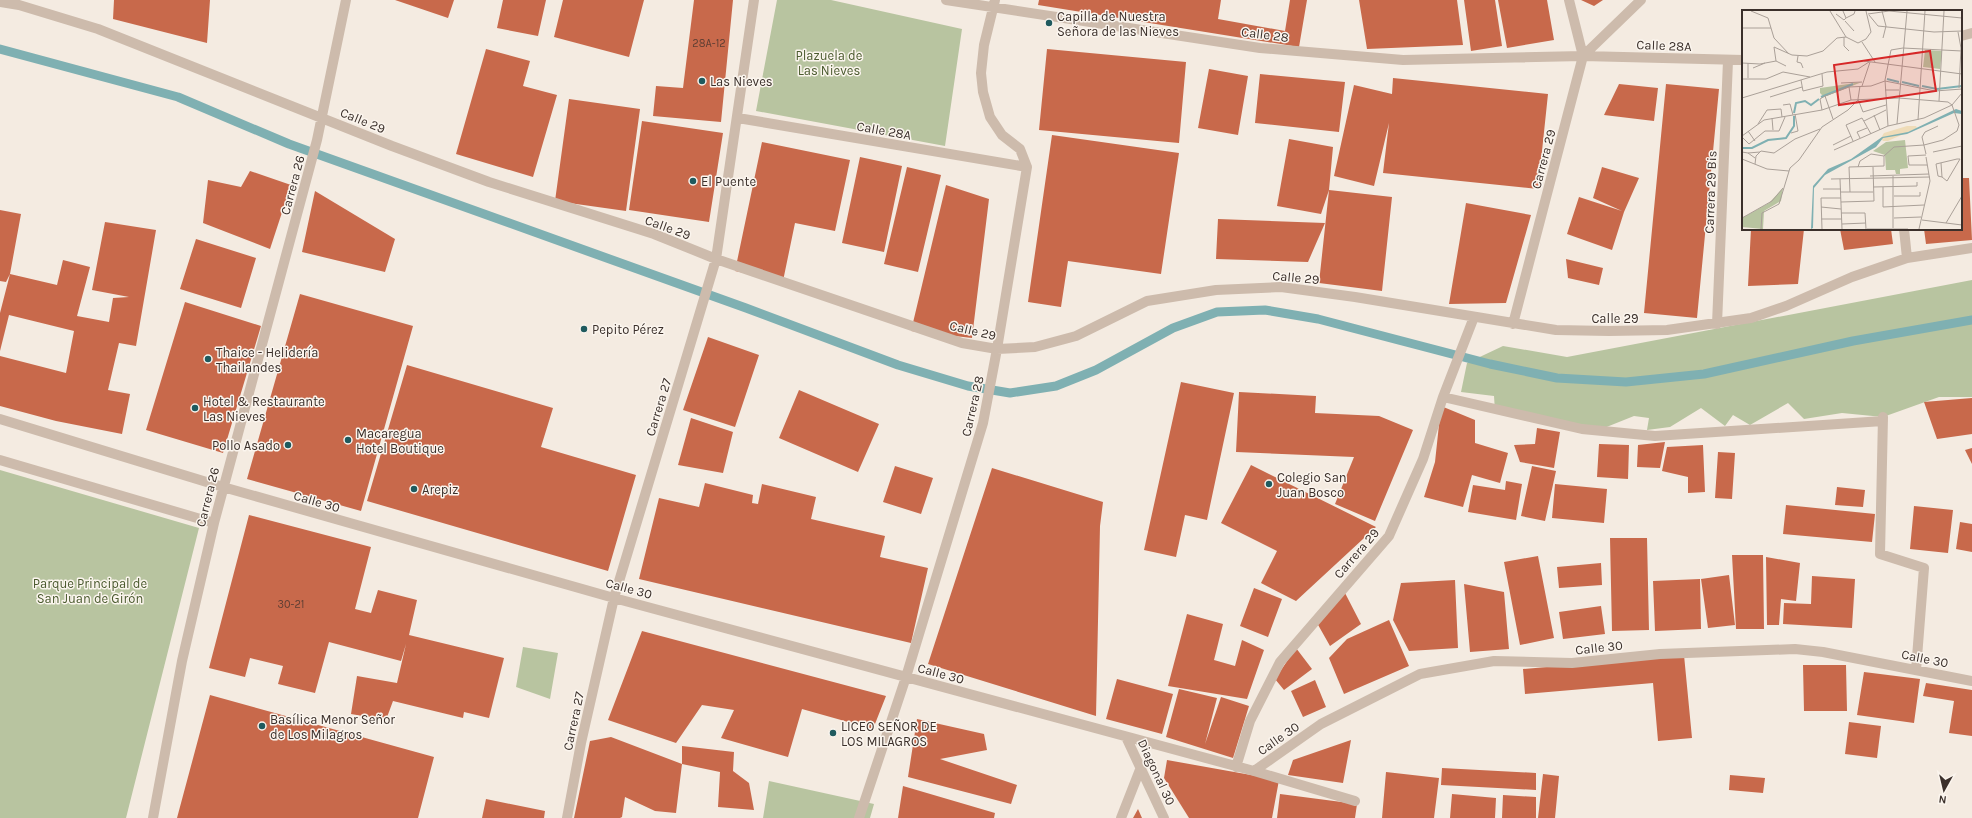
<svg xmlns="http://www.w3.org/2000/svg" width="1972" height="818" font-family="Karla,sans-serif">
	<style>
		.green { fill: #b8c4a0 }
		.lines { fill: none; stroke-linecap: round; stroke-linejoin: round }
		.stream { stroke: #7fb0b2; stroke-width: 9 }
		.building { fill: #c8694b }
		.minor { stroke: #cdbbac; stroke-width: 10 }
		.poi-dot { fill: #1f5a5e; stroke: #fbf5ee; stroke-width: 1.5 }
		.labels { text-anchor: middle; stroke-width: 3; stroke-linejoin: round; paint-order: stroke }
		.number-label { font-size: 11px; fill: #5e3e33 }
		.poi-label { font-size: 13px; fill: #3b302b; stroke: #fbf5ee; text-anchor: start }
		.street-label { font-size: 13px; fill: #3b302b; stroke: #fbf5ee }
		.park-label { font-size: 13px; fill: #4a5a2e; stroke: #fbf5ee }
		.inset-river { fill: none; stroke: #7fb0b2; stroke-width: 2 }
		.inset-road { fill: none; stroke: #aaa098; stroke-width: 1 }
		.view { fill: #d62828; fill-opacity: 0.15; stroke: #d62828; stroke-width: 2 }
		.inset-edge { fill: none; stroke: #3b302b; stroke-width: 2 }
	</style>
	<rect width="100%" height="100%" fill="#f4ebe1"/>
	<path class="green" d="M777,0H831L962,29L945,146L756,111Z
		M1972,280V397H1939L1883,417L1842,413L1804,419L1788,403L1750,425L1733,415L1725,426L1701,408L1670,427L1647,430L1649,418L1634,416L1604,428L1495,411L1494,396L1461,392L1467,363L1503,346L1567,357Z
		M0,470L199,528L126,818H0Z
		M523,647L558,653L550,699L516,687Z
		M769,781L874,804L870,818H763Z"/>
	<g class="lines">
		<path class="stream" d="M0,49L178,97L289,144L746,308L898,365L968,386L1010,393L1056,386L1096,370L1173,328L1217,312L1265,310L1318,319L1490,364L1557,378L1626,382L1704,374L1853,341L1972,320"/>
	</g>
	<path class="building" d="M114,0H210L207,43L113,19Z
		M395,0H454L448,18Z
		M503,0H546L538,36L497,28Z
		M563,0H644L629,57L554,37Z
		M694,0H733L721,122L653,116L656,86L683,88Z
		M1039,0H1221L1218,19L1285,31L1290,0H1307L1299,47L1038,5Z
		M1359,0H1457L1463,45L1367,49Z
		M1464,0H1495L1502,46L1471,51Z
		M1498,0H1547L1554,40L1507,48Z
		M1581,0H1603L1594,6Z
		M486,49L530,61L523,86L557,95L533,177L456,154Z
		M1047,49L1186,62L1179,143L1039,130Z
		M1209,69L1248,76L1238,135L1198,128Z
		M1260,74L1345,82L1339,132L1255,123Z
		M1393,78L1548,94L1538,189L1383,173L1389,123L1374,186L1334,176L1354,85L1392,94Z
		M1619,84L1658,88L1654,121L1604,115Z
		M1666,84L1719,89L1697,318L1644,313Z
		M569,99L640,109L626,211L555,201Z
		M642,121L723,133L709,222L629,210Z
		M1052,135L1179,153L1161,274L1068,261L1061,307L1028,302Z
		M1289,139L1333,147L1329,190L1321,214L1277,206Z
		M762,142L850,160L835,231L795,223L783,281L735,271Z
		M860,157L902,166L884,252L842,243Z
		M907,167L941,175L918,272L884,264Z
		M1602,167L1639,178L1624,212L1612,250L1567,234L1579,197L1622,211L1593,198Z
		M250,171L291,185L270,249L203,223L208,180L241,187Z
		M1961,178H1969L1972,240L1926,244L1924,229H1961Z
		M946,185L989,199L972,338L911,331Z
		M1329,190L1392,197L1382,291L1319,283Z
		M315,191L395,239L385,272L302,252Z
		M1466,203L1531,215L1506,303L1449,304Z
		M0,210L21,214L10,274L57,285L63,260L90,267L77,316L109,322L113,298L129,297L92,290L105,222L156,230L136,346L119,343L108,390L130,394L122,434L56,421L0,406V356L66,373L74,331L9,315L0,351V313L10,274L6,282L0,281Z
		M1218,219L1325,223L1308,262L1216,259Z
		M1751,229H1804L1798,284L1748,286Z
		M1840,229H1891L1893,244L1844,250Z
		M196,239L256,258L241,308L180,289Z
		M1566,259L1603,268L1599,285L1568,278Z
		M300,294L413,326L361,511L247,479Z
		M185,302L261,326L223,453L146,430Z
		M708,337L759,355L735,427L683,410Z
		M407,365L553,408L541,447L636,475L608,571L367,501Z
		M1181,382L1234,393L1207,520L1185,515L1176,557L1144,550Z
		M799,390L879,424L858,472L779,438Z
		M1239,392L1316,396L1315,413L1379,416L1413,430L1375,521L1335,504L1354,457L1236,452Z
		M1972,398V434L1937,439L1924,402Z
		M1441,406L1475,420V443L1508,453L1500,483L1472,475L1463,507L1424,497L1435,462Z
		M691,418L733,432L723,473L678,465Z
		M1537,428L1560,432L1554,468L1520,462L1514,445L1535,444Z
		M1665,442L1660,468L1637,467L1638,445Z
		M1599,444L1629,445L1628,479L1597,477Z
		M1703,445L1705,492L1688,493V477L1662,471L1667,447Z
		M1972,448V464L1965,450Z
		M1718,452L1735,453L1732,499L1715,498Z
		M1251,465L1376,527L1296,601L1261,583L1277,551L1221,523Z
		M895,466L933,478L921,514L883,502Z
		M1532,466L1556,471L1545,521L1521,516Z
		M992,468L1103,502L1100,526L1096,716L928,664Z
		M1506,481L1522,484L1516,520L1468,512L1473,485L1505,490Z
		M705,483L753,495L752,503L758,504L762,484L816,497L811,519L885,536L880,557L928,568L911,643L639,579L659,498L699,507Z
		M1555,484L1607,489L1604,523L1552,518Z
		M1837,487L1865,490L1863,507L1835,505Z
		M1786,505L1875,514L1872,542L1783,534Z
		M1914,506L1953,510L1948,553L1910,549Z
		M249,515L371,547L355,609L371,613L378,590L417,600L409,635L504,658L489,718L464,712L463,718L393,701L386,720L351,714L357,676L397,683L406,644L401,661L329,642L315,693L278,684L283,666L250,658L245,677L209,668Z
		M1960,522L1972,524V552L1956,549Z
		M1610,538H1647L1649,630L1612,631Z
		M1732,555H1763L1764,629H1736Z
		M1538,556L1554,638L1520,645L1504,562Z
		M1766,557L1800,563L1796,601L1781,599L1779,625H1767Z
		M1601,563L1602,585L1559,588L1557,567Z
		M1729,575L1735,625L1708,628L1701,579Z
		M1812,576L1855,579L1852,628L1783,624L1784,603L1811,604Z
		M1700,579L1701,629L1655,631L1653,581Z
		M1455,580L1458,648L1409,651L1393,620L1401,583Z
		M1464,584L1504,592L1509,649L1470,652Z
		M1254,588L1282,599L1268,637L1240,626Z
		M1345,593L1361,624L1330,646L1317,623Z
		M1601,606L1605,634L1563,639L1559,612Z
		M1187,614L1223,624L1214,660L1235,666L1242,640L1264,650L1247,699L1168,686Z
		M1389,620L1409,666L1344,694L1329,658L1347,639Z
		M642,631L886,696L873,729L802,709L788,757L721,738L734,710L702,705L676,743L608,720Z
		M1296,648L1312,669L1284,690L1275,679Z
		M1684,655L1692,738L1658,741L1653,683L1525,694L1523,669Z
		M1803,665H1846L1847,711H1804Z
		M1864,672L1920,679L1914,723L1857,715Z
		M1117,679L1173,694L1162,734L1106,719Z
		M1315,680L1326,707L1303,717L1291,691Z
		M1926,683L1972,690V736L1949,733L1954,701L1923,696Z
		M1179,689L1217,698L1205,744L1221,697L1249,706L1233,758L1166,737Z
		M210,695L434,757L418,818H177Z
		M917,719L984,734L987,750L940,759L1017,785L1011,804L908,777Z
		M1849,722L1881,726L1877,758L1845,754Z
		M611,737L682,764L676,813L655,811L625,797L622,817L620,818H574L590,741Z
		M1351,740L1343,783L1288,775L1293,760Z
		M682,746L734,752L733,771L749,783L754,810L718,807L720,772L682,764Z
		M1167,760L1279,780L1272,818H1189L1164,778Z
		M1442,768L1536,773V790L1441,785Z
		M1386,772L1439,778L1434,818H1382Z
		M1543,774L1559,776L1555,818H1538Z
		M1730,775L1765,778L1763,793L1729,790Z
		M903,786L995,813L994,818H898Z
		M1280,794L1357,804L1355,818H1277Z
		M1452,794L1496,798L1495,818H1450Z
		M1503,795L1536,797V818H1502Z
		M486,799L545,811L544,818H482Z
		M1138,809L1142,818H1133Z"/>
	<g class="lines">
		<path class="minor" d="M946,0L1260,48L1403,60L1583,56L1743,60
			M0,2L19,5L98,29L392,146L489,182L654,234L716,259L962,343L997,349L1035,347L1076,336L1147,301L1216,290L1281,287L1355,297L1556,330L1609,331L1667,330L1751,318L1786,306L1852,277L1907,258L1972,248
			M1961,36L1972,33
			M1583,56L1641,0
			M738,118L1027,167
			M1904,229L1907,258
			M1513,324L1583,56L1569,0
			M1717,324L1728,61
			M1443,397L1582,429L1655,436L1883,421
			M1883,417L1880,554L1924,568L1916,670
			M0,419L223,487L614,598L1254,771L1355,801
			M0,460L214,523
			M1126,737L1164,818
			M1236,767L1250,721L1280,662L1389,536L1423,459L1443,397L1474,317
			M1254,771L1321,724L1420,674L1494,661L1572,663L1660,654L1795,649L1823,652L1972,681
			M153,818L182,661L214,523L317,140L346,0
			M567,818L581,743L614,598L716,259L754,0
			M859,818L906,677L983,423L997,349L1027,167L1020,149L1002,135L990,117L983,92L981,73L984,45L995,0
			M1121,818L1141,767"/>
	</g>
	<g class="poi-dot">
		<circle cx="1049" cy="23" r="4"/>
		<circle cx="702" cy="81" r="4"/>
		<circle cx="693" cy="181" r="4"/>
		<circle cx="584" cy="329" r="4"/>
		<circle cx="208" cy="359" r="4"/>
		<circle cx="195" cy="408" r="4"/>
		<circle cx="348" cy="440" r="4"/>
		<circle cx="288" cy="445" r="4"/>
		<circle cx="1269" cy="484" r="4"/>
		<circle cx="414" cy="489" r="4"/>
		<circle cx="262" cy="726" r="4"/>
		<circle cx="833" cy="733" r="4"/>
	</g>
	<g class="labels">
		<g class="number-label">
			<text x="709" y="47">28A-12</text>
			<text x="291" y="608">30-21</text>
		</g>
		<g class="poi-label">
			<text x="1057" y="21">Capilla de Nuestra<tspan x="1057" dy="15">Señora de las Nieves</tspan></text>
			<text x="710" y="86">Las Nieves</text>
			<text x="701" y="186">El Puente</text>
			<text x="592" y="334">Pepito Pérez</text>
			<text x="216" y="357">Thaice - Helidería<tspan x="216" dy="15">Thailandes</tspan></text>
			<text x="203" y="406">Hotel &amp; Restaurante<tspan x="203" dy="15">Las Nieves</tspan></text>
			<text x="356" y="438">Macaregua<tspan x="356" dy="15">Hotel Boutique</tspan></text>
			<text x="280" y="450" text-anchor="end">Pollo Asado</text>
			<text x="1277" y="482">Colegio San<tspan x="1277" dy="15">Juan Bosco</tspan></text>
			<text x="422" y="494">Arepiz</text>
			<text x="270" y="724">Basílica Menor Señor<tspan x="270" dy="15">de Los Milagros</tspan></text>
			<text x="841" y="731">LICEO SEÑOR DE<tspan x="841" dy="15">LOS MILAGROS</tspan></text>
		</g>
		<g class="street-label">
			<text transform="translate(1265 34) rotate(7)" y="5">Calle 28</text>
			<text transform="translate(1664 45) rotate(2)" y="5">Calle 28A</text>
			<text transform="translate(363 120) rotate(22)" y="5">Calle 29</text>
			<text transform="translate(884 130) rotate(10)" y="5">Calle 28A</text>
			<text transform="translate(1543 159) rotate(-75)" y="5">Carrera 29</text>
			<text transform="translate(292 185) rotate(-75)" y="5">Carrera 26</text>
			<text transform="translate(1710 192) rotate(-88)" y="5">Carrera 29 Bis</text>
			<text transform="translate(668 227) rotate(20)" y="5">Calle 29</text>
			<text transform="translate(1296 277) rotate(5)" y="5">Calle 29</text>
			<text x="1615" y="323">Calle 29</text>
			<text transform="translate(973 330) rotate(13)" y="5">Calle 29</text>
			<text transform="translate(972 406) rotate(-77)" y="5">Carrera 28</text>
			<text transform="translate(658 407) rotate(-73)" y="5">Carrera 27</text>
			<text transform="translate(207 497) rotate(-76)" y="5">Carrera 26</text>
			<text transform="translate(317 501) rotate(16)" y="5">Calle 30</text>
			<text transform="translate(1356 553) rotate(-49)" y="5">Carrera 29</text>
			<text transform="translate(629 588) rotate(15)" y="5">Calle 30</text>
			<text transform="translate(1599 647) rotate(-6)" y="5">Calle 30</text>
			<text transform="translate(1925 658) rotate(11)" y="5">Calle 30</text>
			<text transform="translate(941 673) rotate(15)" y="5">Calle 30</text>
			<text transform="translate(573 721) rotate(-78)" y="5">Carrera 27</text>
			<text transform="translate(1278 738) rotate(-35)" y="5">Calle 30</text>
			<text transform="translate(1157 772) rotate(65)" y="5">Diagonal 30</text>
		</g>
		<g class="park-label">
			<text x="829" y="60">Plazuela de<tspan x="829" dy="15">Las Nieves</tspan></text>
			<text x="90" y="588">Parque Principal de<tspan x="90" dy="15">San Juan de Girón</tspan></text>
		</g>
	</g>
	<g transform="translate(1742 10)">
		<rect width="220" height="220" fill="#f4ebe1"/>
		<path d="M183,40L200,41L198,59L181,57ZM120,72L82,87L78,83V78ZM163,130L166,158L158,159V164H154L153,160H144L143,145L131,141L144,132ZM41,178L39,191L22,201L21,219L0,217V208L27,193Z" fill="#b8c4a0"/>
		<path d="M165,116H174L175,118L146,131H141L139,128L142,123Z" fill="#efdcb8"/>
		<path d="M214,99L220,101V104L212,103L165,124L141,128L134,137L83,165L72,178L71,218L69,219L71,176L86,159L109,149L140,127L166,122Z" fill="#7fb0b2"/>
		<path class="inset-river" d="M145,69L157,72M160,72L177,76M180,76L195,79L220,76M79,87L111,74M52,103L54,93L63,91L69,95L77,89M0,138H10L26,130L44,128L52,116V106"/>
		<path class="inset-road" d="M9,1L26,8L32,28L47,44M88,1L104,27L116,33L124,29L129,22L124,1M140,1L144,16L141,28M94,4L102,10L104,8L101,1M126,4L147,1L220,8M127,5L136,16L192,22L220,21M104,8L112,4L113,1M103,11L112,21M0,18H29M216,22L219,38L217,78M102,27V36L107,41M120,32L133,52M56,46L55,52L59,53L61,58M122,51L220,64M0,53L18,54L34,51M44,56L34,51L32,37L50,45L65,46L81,41L95,28L104,27M11,58L23,53M6,68V53M0,69H24L41,62L68,67M59,70L61,81L81,76L80,64M99,73L120,72M118,76L116,89L121,102L144,95M120,76L128,52M107,77L109,90M143,80H157M83,86L91,109M28,87L60,77M0,88L85,62L116,59L127,52M197,91L202,1M41,95L48,94L51,105M80,100L78,89L83,86L107,77L129,76L143,71L193,81L220,79M132,105L138,120M30,108L31,120M176,110L183,1M122,111L144,100M16,114L25,100L39,99L40,107M155,114L165,1M146,116L143,70L149,40L161,38L220,41M6,121L13,131M49,123L56,121L53,104M0,126L22,110L80,100L109,90L157,88L206,92L210,95M0,127L7,134L23,121H37L43,107M118,128L115,122L125,118M111,131L104,115L120,108L129,124M91,135L109,126M92,140L146,116L182,108L210,95L220,83M0,142L6,143L13,148M191,142L220,136M6,143L18,142M184,144L180,127L183,122L196,116M184,145L166,146L167,155H185M142,146L152,137L182,135L201,130L215,121L217,115L210,95M0,149L25,159L47,161M199,153L200,167L205,171L218,149H215L194,154L196,166L200,167M13,154L14,146L19,141L32,143L53,129L78,119M116,157L118,151L129,144L142,146M128,166L187,164M89,169L188,167M98,169L100,219M131,177L175,176V172M141,177V197L182,195M81,179H99M99,182H131M108,182L107,157L142,156V146M152,186H178V182M99,192L132,191L131,157M79,197L99,199M99,203H123L124,219M0,208L30,191L41,178M152,208L179,207M79,209H100M180,210L220,215M204,213L220,186M100,214L124,213M151,218V166M19,219L20,203L37,194L48,158L57,150L80,117L106,100L116,90M80,219L79,188H99M125,219H166M177,219L188,171L184,147"/>
		<path class="view" d="M188,41L194,81L97,95L92,55Z"/>
		<rect width="220" height="220" class="inset-edge"/>
	</g>
	<g transform="translate(1944 790) rotate(188)" stroke="#fbf5ee" stroke-width="3" paint-order="stroke">
	<path d="M0-3L7 15L0 10L-7 15Z" fill="#3b302b"/>
	<text y="-6" font-size="11" font-weight="bold" text-anchor="middle" fill="#3b302b">N</text>
	</g>
</svg>
